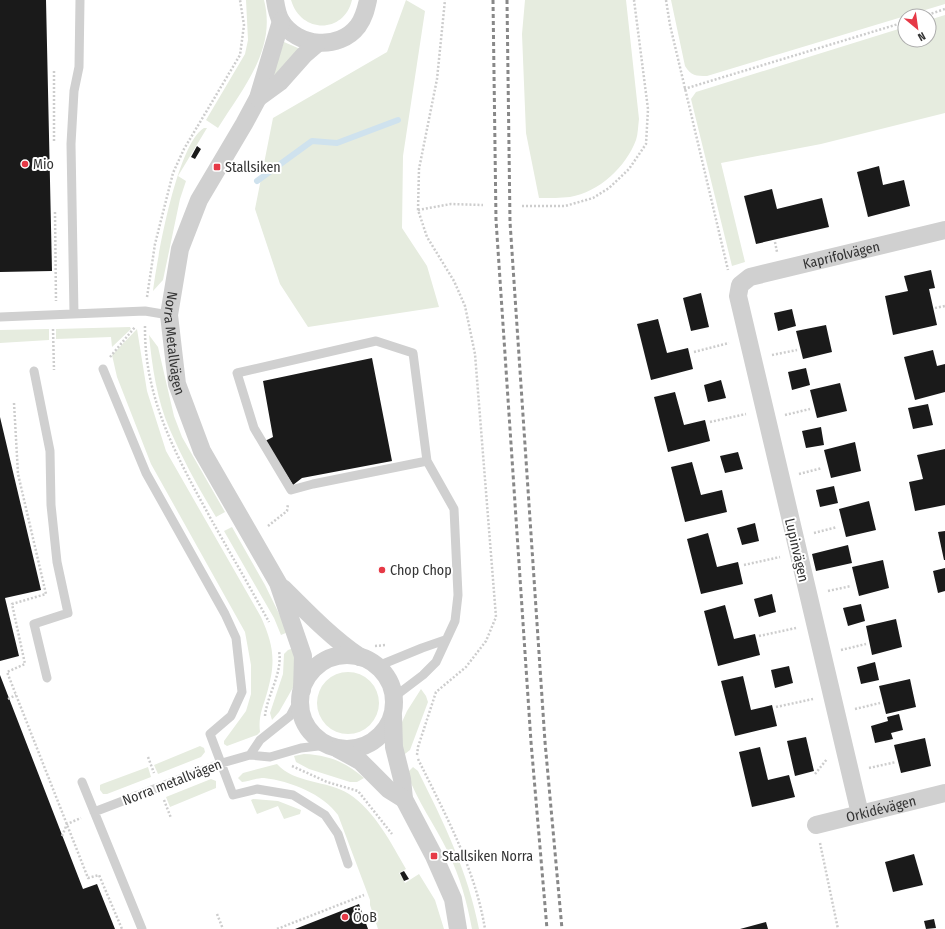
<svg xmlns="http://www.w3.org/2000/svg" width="945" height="929" font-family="'Fira Sans Condensed',sans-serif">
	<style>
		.green { fill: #e6ecdf }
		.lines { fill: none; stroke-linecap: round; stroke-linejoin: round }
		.stream { stroke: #cfe2ee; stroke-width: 6 }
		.building { fill: #1a1a1a }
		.path { stroke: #cdcdcd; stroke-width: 2.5; stroke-dasharray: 2 2; stroke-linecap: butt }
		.service { stroke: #d0d0d0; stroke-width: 9 }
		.minor { stroke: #d0d0d0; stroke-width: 18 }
		.rail { stroke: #888; stroke-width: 3; stroke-dasharray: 4 3; stroke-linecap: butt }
		.poi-dot { fill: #e63946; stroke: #fff; stroke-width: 1.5 }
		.labels { text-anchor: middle; stroke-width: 4; stroke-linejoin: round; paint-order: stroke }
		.poi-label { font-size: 14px; fill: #333; stroke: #fff; text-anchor: start }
		.street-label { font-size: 14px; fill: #333; stroke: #fff }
	</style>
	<rect width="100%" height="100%" fill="#fff"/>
	<path class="green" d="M246,0H264C277,50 242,89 218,128L206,120L245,54L248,40Z
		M291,0H352C344,34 301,34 291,0Z
		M406,0L425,11L403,156L402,228L427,266L439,307L308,327L280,284L255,209L273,118L387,52Z
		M525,0H626L639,119C638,126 638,134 636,140C626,167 599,192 570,197C561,198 550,198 539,198L526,133L522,34Z
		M671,0H945V4L707,76C696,76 691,76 685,66Z
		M945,15V113L821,144L721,163L745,262L732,266L691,99L696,92L905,27V40H929V20Z
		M284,42L298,48V50L271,79Z
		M204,128H207L178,176L186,181L180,199L163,280L153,291C157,259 177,144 204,128Z
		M130,327L131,329L112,347L111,337L56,339V329Z
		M49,329V340L0,343V330Z
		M137,329L147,391L166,451L261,617C274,646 276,662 267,693C263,707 258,717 260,732L257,735L227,746L224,744V741L246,711L251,694V665L245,632L151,464L117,377L112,355Z
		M149,335L158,347L174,416L182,437L225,512L216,517C199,489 183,460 170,430C157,401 152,366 149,335Z
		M232,527L265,585L288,632L281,635L274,618L224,531Z
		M294,648L295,684L279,712L272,720L270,713L283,674L284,654L288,650Z
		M317 703a31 31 0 1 1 62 0a31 31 0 1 1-62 0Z
		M421,689L426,696L428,702L410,750L401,757L402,722L407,711Z
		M200,746L204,748L205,752L201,757L158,774L154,765Z
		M304,754C329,755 345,762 364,778L357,782H350L309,769L296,762L294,756Z
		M277,764C295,784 327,780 349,794C375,811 391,843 406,869L399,873L405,883L419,874L435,900L444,929H378L370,905V900L338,815C323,794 290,781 264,778C257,778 249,781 242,782L238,778L243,773Z
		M148,767L151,777L107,794H103L100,790V785L102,784Z
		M413,767L418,771C444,823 468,872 479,929H472C467,902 460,877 448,852C435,825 417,801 407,773Z
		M211,779L216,781V788L170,807L166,797Z
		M253,799L278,801L301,810L300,814L284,819L278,806L257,814L251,800Z"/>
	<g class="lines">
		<path class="stream" d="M257,181L312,141L337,143L398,120"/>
	</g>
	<path class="building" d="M0,0H46L52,271L0,272Z
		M197,146L201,149L195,159L191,157Z
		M879,166L883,185L904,180L910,206L868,217L857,172Z
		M772,189L777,209L822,198L829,227L756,244L744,196Z
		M931,270L935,288L929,289L937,325L893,335L885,296L908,291L904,276Z
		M701,293L709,327L691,331L683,298Z
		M792,309L796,326L778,331L774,313Z
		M658,319L667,353L688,348L693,369L651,380L637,324Z
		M826,325L832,352L803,359L796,331Z
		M933,350L937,366L945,364V392L915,400L904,357Z
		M372,358L392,461L302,478L293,485L265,441L273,437L263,381Z
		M806,368L810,385L792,390L788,372Z
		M721,380L726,398L708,402L704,385Z
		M840,383L847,411L817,418L810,390Z
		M675,392L684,425L705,420L710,441L668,452L654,397Z
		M928,404L933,425L913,429L908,408Z
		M0,417L41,590L5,598L19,656L0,661Z
		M821,427L824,445L806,448L802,431Z
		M855,442L861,471L831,478L824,450Z
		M945,449V505L915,511L909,482L923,479L917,455Z
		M738,452L743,469L725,473L720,456Z
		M692,462L701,495L722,490L727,512L685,522L671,467Z
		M834,486L838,503L820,507L816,490Z
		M869,501L876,530L846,537L839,509Z
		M755,523L759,541L742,545L737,528Z
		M945,531V560H944L938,532Z
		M708,533L717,567L738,562L743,584L701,594L687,539Z
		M848,545L852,563L816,571L812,554Z
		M883,560L889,588L859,596L852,567Z
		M945,568V591L938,593L933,571Z
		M772,594L776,612L759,617L754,599Z
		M861,604L865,621L848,626L843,608Z
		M725,605L734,639L755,634L760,655L718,666L704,611Z
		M896,619L902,647L872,655L866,626Z
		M875,662L879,680L861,684L857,667Z
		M789,666L793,683L775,688L771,670Z
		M0,675L83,889L97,884L115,929H0Z
		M743,676L751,710L772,705L777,726L735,736L721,681Z
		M910,679L916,707L886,714L879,686Z
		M899,714L903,730L891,733L893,739L875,743L871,726L888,721L887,717Z
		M806,737L814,771L795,776L787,741Z
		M925,738L931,766L901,773L894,745Z
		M760,747L768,780L789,775L795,797L752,807L739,752Z
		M914,854L923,885L893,892L885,862Z
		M404,871L409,879L404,881L400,873Z
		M359,904L368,929H295Z
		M934,919L936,928L926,929L924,921Z
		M766,922L768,929H740Z"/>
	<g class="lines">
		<path class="path" d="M666,0L670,25L728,270
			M924,16L945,9
			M54,71V141
			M684,89L905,22
			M522,206H565L593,198L609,188L629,169L646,144L648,109L634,0
			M418,210L451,204L483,205
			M55,212L56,301
			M775,242L777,252
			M147,297L155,244L173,173L184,149L240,55L244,25L240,0
			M935,308L945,306
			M145,326C144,399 177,457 211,519C230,553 250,587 269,622
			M53,329L54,370
			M694,352L729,343
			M772,355L797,350
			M110,357L135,327
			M14,403L18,474L46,594L12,604L25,664L7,672L88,878L99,875L122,929
			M785,415L810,409
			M710,422L746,414
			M799,474L822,468
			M268,526L287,511L288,504
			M814,533L837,527
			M744,565L780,557
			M828,591L851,586
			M759,636L796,628
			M375,646L386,645
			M841,650L866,644
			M8,699L16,695
			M776,707L813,699
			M855,709L880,703
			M265,716C267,695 283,673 279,651
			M417,755L418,747L436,692L466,667L486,641L496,617L475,354L465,306L454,281L427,237L418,210L419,169L437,79L445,0
			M148,757L154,773
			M418,759C445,814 475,868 485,929
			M292,766L327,782L358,791L392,834
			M869,768L896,762
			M815,774L827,759
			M164,800L171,818
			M62,836L67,824L81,818
			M820,843L838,929
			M217,914L223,929
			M277,929L364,895"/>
		<path class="service" d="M74,314L71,144L74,91L79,67L80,0
			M0,317L145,311L169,315
			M103,369L146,473L225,614L236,638L242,692L231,716L210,734L233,795L257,789L293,795L325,815L338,834L348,864
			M34,371L50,451L51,505L57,562L68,613L34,624L47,678
			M378,666L422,648L445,640
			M394,697L423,675L436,662L455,621L458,595L454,509L427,461L313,484L291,490L254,428L237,373L376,341L413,353L427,461
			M250,755L260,740L290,716L300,697
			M82,782L142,929
			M94,812L222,763L250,755L270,757L301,748L327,745"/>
		<g class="minor">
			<path d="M275,0C276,7 277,14 281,21C297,47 339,51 358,26C364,18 366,9 368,0"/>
			<path id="s1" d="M281,21L258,98L244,124L199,200L180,249L169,315L177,384L202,451L278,583L303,656L302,690"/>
			<path d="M258,98L280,82L304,55L318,43"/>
			<path d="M283,588C308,613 331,637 360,657"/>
			<circle cx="347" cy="702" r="47"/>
			<path d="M393,715L394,747L402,779L404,799L434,856L453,899L458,929"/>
			<path d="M338,749L360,761L388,789L404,799"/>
			<path id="s2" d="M860,814L738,296L740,285L750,277L945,230"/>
			<path id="s3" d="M816,825L945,793"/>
		</g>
		<path class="rail" d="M493,0L496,220L531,742L547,929
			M507,0L510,222L545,742L562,929"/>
	</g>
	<g class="poi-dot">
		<circle cx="25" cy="164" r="4"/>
		<rect x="213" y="163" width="8" height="8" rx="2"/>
		<circle cx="382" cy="570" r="4"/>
		<rect x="430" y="852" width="8" height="8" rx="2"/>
		<circle cx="345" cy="917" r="4"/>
	</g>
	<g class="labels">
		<g class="poi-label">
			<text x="33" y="169">Mio</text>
			<text x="225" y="172">Stallsiken</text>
			<text x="390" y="575">Chop Chop</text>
			<text x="442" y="861">Stallsiken Norra</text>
			<text x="353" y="922">ÖoB</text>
		</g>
		<g class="street-label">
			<text dy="5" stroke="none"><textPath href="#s2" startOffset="650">Kaprifolvägen</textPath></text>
			<text dy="5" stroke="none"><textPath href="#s1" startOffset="346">Norra Metallvägen</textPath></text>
			<text transform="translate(797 550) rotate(77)" y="5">Lupinvägen</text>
			<text transform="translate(172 782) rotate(-21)" y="5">Norra metallvägen</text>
			<text dy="5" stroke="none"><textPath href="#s3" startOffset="67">Orkidévägen</textPath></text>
		</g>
	</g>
	<g transform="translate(917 28) rotate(151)"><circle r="19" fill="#ffffff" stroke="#adadad"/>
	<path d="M0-3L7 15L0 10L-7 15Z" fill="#e63946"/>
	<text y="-6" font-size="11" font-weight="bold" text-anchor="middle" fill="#333333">N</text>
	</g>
</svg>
